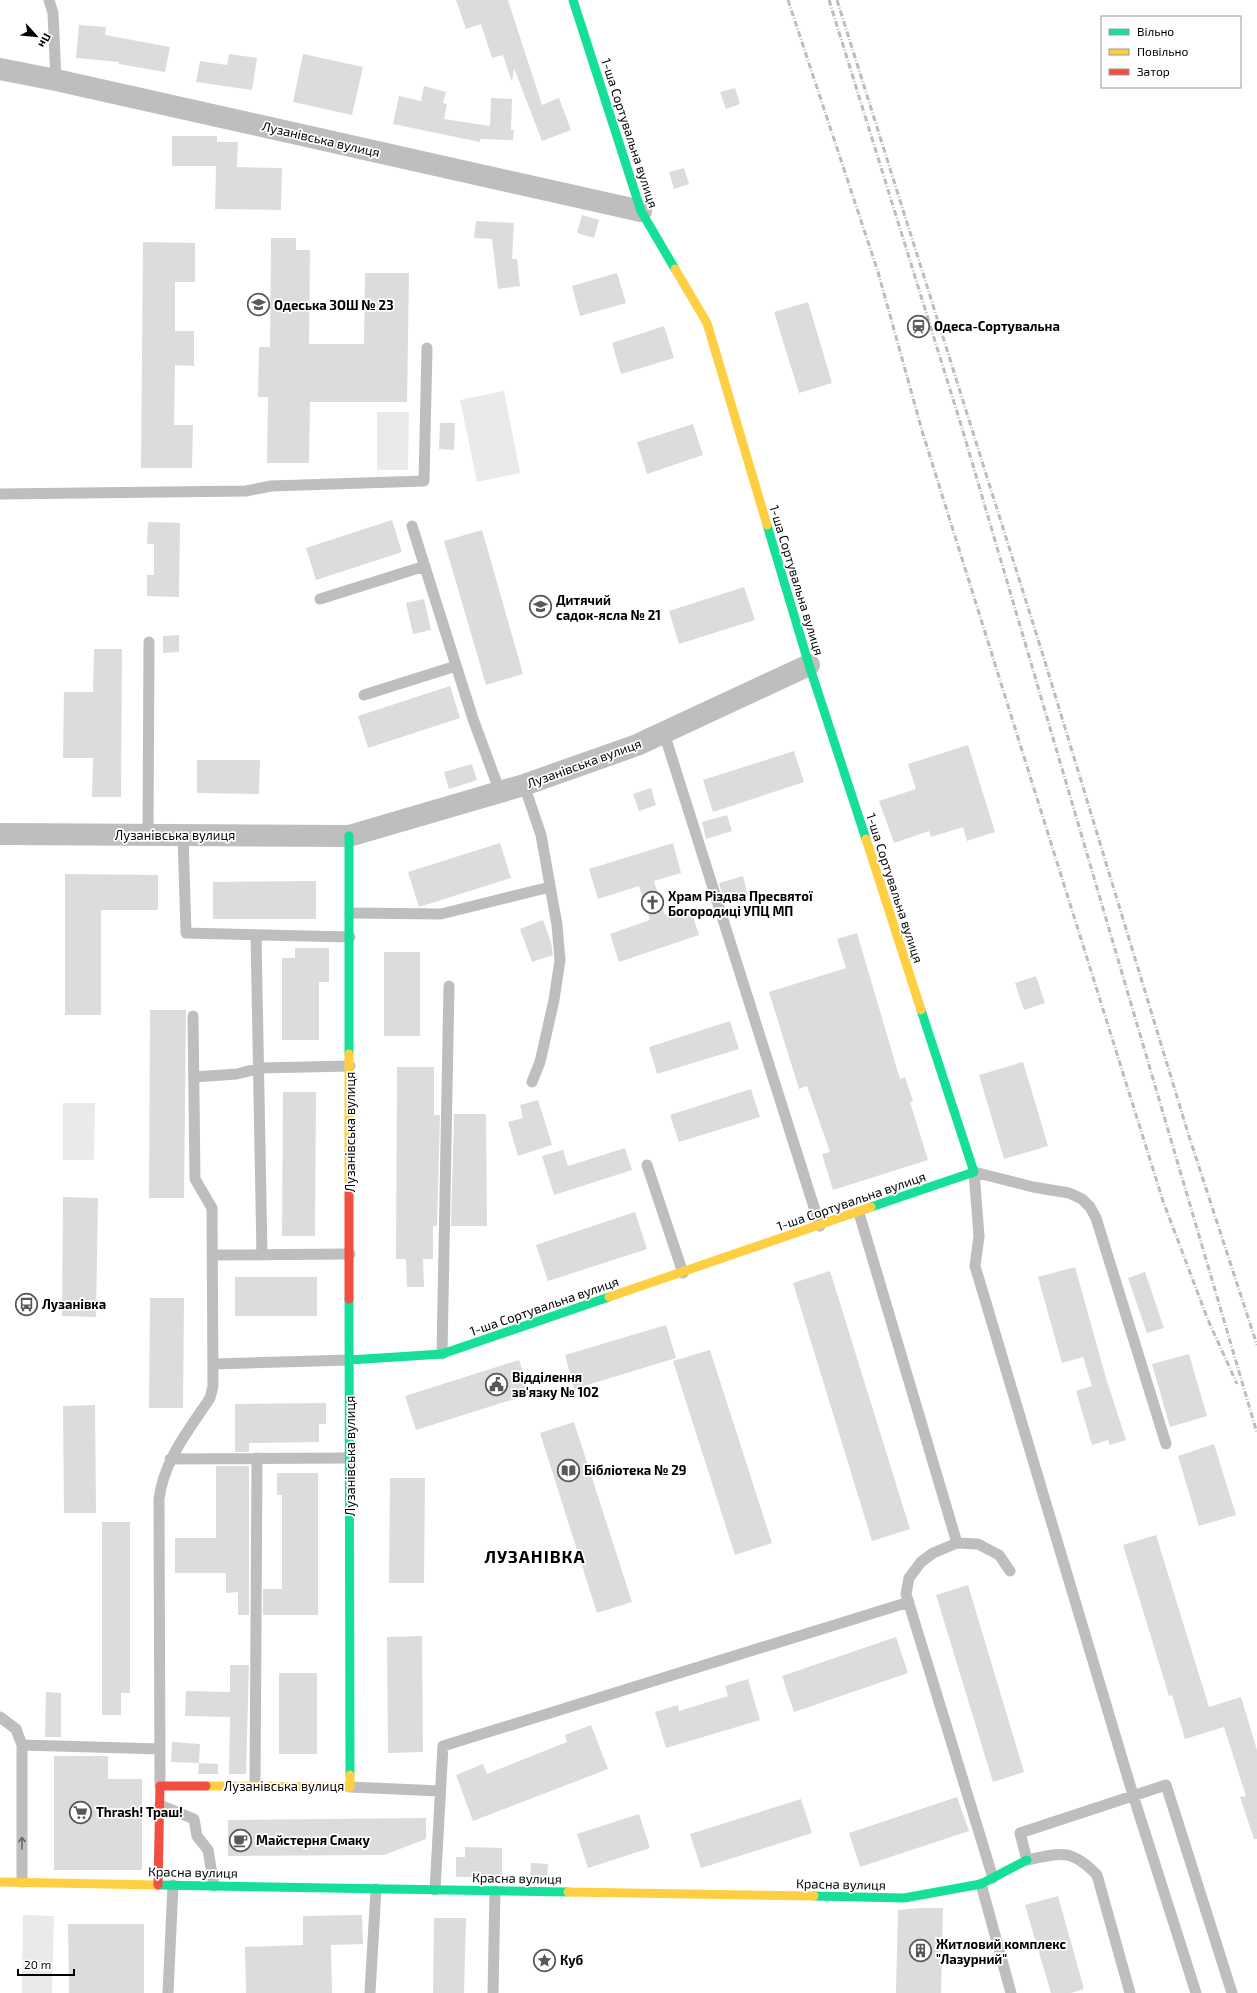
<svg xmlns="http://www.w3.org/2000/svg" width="1257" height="1993" font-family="'Exo 2',sans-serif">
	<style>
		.green { fill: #eaeaea }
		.building { fill: #dcdcdc }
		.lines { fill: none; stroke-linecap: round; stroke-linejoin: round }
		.lane { stroke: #bebebe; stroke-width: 11 }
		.street { stroke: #bebebe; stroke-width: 22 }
		.fast { stroke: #16e098; stroke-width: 9 }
		.slow { stroke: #ffcf43; stroke-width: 9 }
		.jam { stroke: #f24e42; stroke-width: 9 }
		.rail { stroke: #bdbdbd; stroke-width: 3; stroke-dasharray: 6 2 1 2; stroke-linecap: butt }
		.oneway { stroke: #686868 }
		.labels { text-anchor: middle; stroke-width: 3.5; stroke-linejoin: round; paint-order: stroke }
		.street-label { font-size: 13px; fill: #000; stroke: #fff }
		.poi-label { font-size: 13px; font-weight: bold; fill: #000; stroke: #fff; text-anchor: start }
		.district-label { font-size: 17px; font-weight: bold; letter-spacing: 1px; fill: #000; stroke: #fff }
	</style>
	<rect width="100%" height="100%" fill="#fff"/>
	<path class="green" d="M504,391L520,473L477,482L460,400Z
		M377,412H409L408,470H377Z
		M63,1103H95L94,1160H63Z
		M23,1915L54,1916L52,1993H22Z"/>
	<path class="building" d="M456,0H508L542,105L559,98L571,130L542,141L514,68L512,82L503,55L492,58L481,24L466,29Z
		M79,25L106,27L105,35L170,47L165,72L119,64V62L76,58Z
		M229,54L257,58L252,90L196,82L200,61L227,65Z
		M303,54L363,67L352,115L293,102Z
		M424,86L446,92L443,103L447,104L444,119L490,126L491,98L512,99L511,130H514L513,140L480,139V142L393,124L399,96L421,101Z
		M735,88L740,104L726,109L720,92Z
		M172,136H217V142H238L237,167L282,168L281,210L215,209L216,166H172Z
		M684,168L689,184L674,189L669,172Z
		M582,215L599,220L594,238L577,233Z
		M476,221L514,223L512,259H517L520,286L498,289L492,239L474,238Z
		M271,238H296V250H310L309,344H364L365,273H409L407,402H310L309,463H267L268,397H258L259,347H270Z
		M143,242L195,243V282H175V331H194V366L175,365L174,425H193L192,468H141Z
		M617,273L626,303L580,316L572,286Z
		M808,302L832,383L799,393L774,312Z
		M664,326L674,358L621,374L612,343Z
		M440,423H455L454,450L439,449Z
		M693,424L703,455L647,474L637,442Z
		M392,520L402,552L316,580L306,548Z
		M148,522L180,523L179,597L147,596V575H154V544H147Z
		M482,530L523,674L486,685L444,541Z
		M744,587L755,620L679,644L669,611Z
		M424,599L431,630L413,634L406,603Z
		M179,635V652L163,653V636Z
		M94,649H122L121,797H92L93,758H63L64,692H93Z
		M450,686L460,718L368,748L358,716Z
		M968,745L995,832L967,841L963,827L931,837L929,831L894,843L879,801L916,789L908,764Z
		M794,751L804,782L713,812L703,780Z
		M197,760H260L259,794L197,793Z
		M472,764L477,780L449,789L444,772Z
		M651,788L656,805L639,811L633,794Z
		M727,815L732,831L706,839L702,822Z
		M500,843L511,878L419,907L408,872Z
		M673,843L681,873L654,881L665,915L690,907L699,935L619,962L610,934L650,920L639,886L598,899L589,869Z
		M65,874L158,875V910H101V1015H65Z
		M743,876L748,896L725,903L719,883Z
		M316,881V919H213V882Z
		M543,920L551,942L553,955L532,962L520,929Z
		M857,933L900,1079L905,1077L913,1101L910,1102L928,1160L833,1190L822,1154L830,1152L807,1086L799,1089L769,992L846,968L837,939Z
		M295,948H329V982H319V1040H282V958H295Z
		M384,952H420V1036H384Z
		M1036,976L1045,1003L1024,1010L1015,983Z
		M150,1010H186L184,1198H149Z
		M730,1021L739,1049L657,1074L649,1047Z
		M1023,1062L1048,1146L1004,1159L979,1075Z
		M397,1067H434V1115H440L437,1226H433V1259H423L424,1287H407L406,1259H396Z
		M751,1089L760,1117L679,1142L670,1115Z
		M283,1092H316L315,1236H282Z
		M538,1100L552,1145L518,1156L508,1122L523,1118L520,1105Z
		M454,1114H486L487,1226H451Z
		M625,1148L632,1170L554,1195L542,1156L563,1150L568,1166Z
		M63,1197L98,1198L96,1317L62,1316Z
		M635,1212L647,1249L548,1281L536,1245Z
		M1075,1267L1106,1378L1126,1440L1110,1445L1108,1440L1092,1445L1076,1391L1092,1386L1083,1357L1062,1363L1038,1277Z
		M830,1271L910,1529L872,1541L793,1283Z
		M1145,1272L1164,1328L1147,1333L1128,1278Z
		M235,1277H317V1316H235Z
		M150,1298H184L183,1408H149Z
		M666,1325L676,1358L574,1389L565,1355Z
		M710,1350L772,1543L735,1555L673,1361Z
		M1189,1354L1207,1416L1170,1427L1152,1364Z
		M519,1360L530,1394L416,1430L405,1396Z
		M326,1403V1424H319V1442L249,1443V1452H235V1404Z
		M95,1405L96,1513H64L63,1406Z
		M574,1422L632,1602L597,1613L540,1433Z
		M1214,1444L1236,1515L1199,1526L1178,1456Z
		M216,1466H249V1615H238V1592L226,1593V1573H175V1538H216Z
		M277,1473H318V1615H263V1589H282V1495H277Z
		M390,1478H425L424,1583H389Z
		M102,1522H130V1693H121V1715H102Z
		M1156,1535L1209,1707L1241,1697L1257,1750V1839H1254L1240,1797L1246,1796L1224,1727L1185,1739L1172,1695L1169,1696L1123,1545Z
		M968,1585L1024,1772L993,1782L936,1595Z
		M422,1636L423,1752L388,1753L387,1637Z
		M896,1637L908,1673L794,1712L782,1676Z
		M230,1665H249L246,1774H229L230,1717L185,1716L186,1691L230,1692Z
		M279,1673H317V1754H279Z
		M748,1679L760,1720L666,1748L655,1712L678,1705L679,1711L728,1696L725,1686Z
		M46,1692L61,1693V1737H45Z
		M591,1725L608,1769L473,1821L456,1775L483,1764L487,1774L567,1742L565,1735Z
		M172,1742L200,1744L199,1763L171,1762Z
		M54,1756H108V1779H142V1870H54Z
		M199,1763L218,1764V1774H198Z
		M957,1797L969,1831L860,1867L849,1833Z
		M801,1799L812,1833L701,1868L690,1834Z
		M639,1814L650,1848L588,1868L577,1834Z
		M426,1818V1839L384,1855L228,1856V1820Z
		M465,1847L502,1848V1877H456V1857H465Z
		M531,1863L548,1864L547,1878L530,1877Z
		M1058,1896L1084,1989L1071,1993H1051L1025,1905Z
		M921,1908H943L941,1993H896L898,1910Z
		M362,1915L363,1944L331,1945L332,1993H246L245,1947L303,1945V1916Z
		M434,1918H466L464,1993H433Z
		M68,1924H144V1993H69Z"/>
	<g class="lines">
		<path class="lane" d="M49,0L53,13L56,80
			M0,494L246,491L271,486L424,481L427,348
			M412,526L473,719L500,792
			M320,599L425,566
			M364,695L456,666
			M664,733L820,1226
			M524,785L541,835L557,925L560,960L554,1000L540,1062L532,1082
			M148,835L149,642
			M183,835L186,933L350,937
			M350,913L441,914L550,887
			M256,935L262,1255
			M194,1077L237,1074L260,1068L350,1066
			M647,1165L683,1273
			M859,1213L957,1543
			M213,1255L350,1254
			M442,1354L449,986
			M214,1364L350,1360
			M1166,1444L1096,1218L1090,1207L1082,1199L1069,1193L1033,1187L974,1172L979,1236L975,1266L1133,1795L1196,1993
			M170,1459L350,1458
			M0,1717L16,1729L22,1745V1882
			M22,1745L160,1749
			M160,1786L159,1499C164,1460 189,1430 210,1398L213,1386L212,1208L195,1179L193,1016
			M255,1787L257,1458
			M350,1787L440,1791
			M160,1805L194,1819L197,1836L208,1850L214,1886
			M993,1878L906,1594L909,1578L921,1562L933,1553L957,1543L978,1544L999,1555L1010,1571
			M981,1884L1011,1993
			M435,1890L443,1746L909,1602
			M168,1993L173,1885
			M370,1993L376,1889
			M493,1993L495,1891
			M1130,1993L1097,1875C1071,1848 1061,1853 1027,1860L1020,1833L1166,1785L1232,1993"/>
		<path class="street" d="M0,69L56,80L641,211
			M0,834L349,836L524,785L637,745L809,665"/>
		<path class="fast" d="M573,0L641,211L675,269
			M767,525L809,665L866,839
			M349,836V1054
			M871,1207L974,1172L921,1010
			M349,1299L350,1775
			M350,1360L442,1354L609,1297
			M157,1885L568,1892
			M814,1896L904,1898L981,1884L1027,1860"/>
		<path class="slow" d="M675,269L707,323L767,525
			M866,839L921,1010
			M349,1054V1187
			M609,1297L871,1207
			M206,1786L350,1787V1775
			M0,1882L157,1885
			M568,1892L814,1896"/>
		<path class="jam" d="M349,1187V1299
			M158,1885L160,1786H206"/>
		<path class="rail" d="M788,0L878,272L923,434L1163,1201L1208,1320L1237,1384
			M829,0L962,428L1257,1433
			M837,0L1042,652L1188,1133L1257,1345"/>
	</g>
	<defs><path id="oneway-shaft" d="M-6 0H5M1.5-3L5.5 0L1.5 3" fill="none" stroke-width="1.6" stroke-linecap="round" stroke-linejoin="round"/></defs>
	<use class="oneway" href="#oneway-shaft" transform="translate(22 1843) rotate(-90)"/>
	<defs>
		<symbol id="school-ring" viewBox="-11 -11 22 22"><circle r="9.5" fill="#fff" stroke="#595959" stroke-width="1.5"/><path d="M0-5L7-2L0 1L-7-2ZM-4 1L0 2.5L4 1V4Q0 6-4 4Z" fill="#595959"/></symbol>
		<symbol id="station-ring" viewBox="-11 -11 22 22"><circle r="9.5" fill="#fff" stroke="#595959" stroke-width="1.5"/><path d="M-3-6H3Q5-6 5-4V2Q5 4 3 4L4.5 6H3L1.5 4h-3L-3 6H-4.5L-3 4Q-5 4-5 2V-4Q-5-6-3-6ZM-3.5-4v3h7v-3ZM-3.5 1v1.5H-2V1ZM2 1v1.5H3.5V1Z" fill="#595959"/></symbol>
		<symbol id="church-ring" viewBox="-11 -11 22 22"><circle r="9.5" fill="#fff" stroke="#595959" stroke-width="1.5"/><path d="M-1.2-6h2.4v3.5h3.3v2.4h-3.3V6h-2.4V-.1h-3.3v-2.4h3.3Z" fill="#595959"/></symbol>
		<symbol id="bus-ring" viewBox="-11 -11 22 22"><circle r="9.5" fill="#fff" stroke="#595959" stroke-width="1.5"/><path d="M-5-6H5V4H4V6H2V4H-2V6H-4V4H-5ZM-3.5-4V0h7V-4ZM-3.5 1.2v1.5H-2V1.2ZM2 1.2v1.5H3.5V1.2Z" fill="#595959"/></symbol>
		<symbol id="civic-ring" viewBox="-11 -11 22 22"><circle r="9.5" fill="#fff" stroke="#595959" stroke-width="1.5"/><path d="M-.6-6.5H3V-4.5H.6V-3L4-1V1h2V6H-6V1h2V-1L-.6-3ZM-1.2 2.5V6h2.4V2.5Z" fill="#595959"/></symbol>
		<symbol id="library-ring" viewBox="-11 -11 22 22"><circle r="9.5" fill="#fff" stroke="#595959" stroke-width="1.5"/><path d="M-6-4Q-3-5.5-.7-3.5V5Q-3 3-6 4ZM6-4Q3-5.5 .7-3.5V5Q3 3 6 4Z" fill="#595959"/></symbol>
		<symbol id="supermarket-ring" viewBox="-11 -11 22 22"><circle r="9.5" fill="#fff" stroke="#595959" stroke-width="1.5"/><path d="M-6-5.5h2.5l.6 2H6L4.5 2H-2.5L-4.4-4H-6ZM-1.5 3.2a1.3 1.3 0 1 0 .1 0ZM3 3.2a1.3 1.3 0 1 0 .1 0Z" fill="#595959"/></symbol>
		<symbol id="cafe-ring" viewBox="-11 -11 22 22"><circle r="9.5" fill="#fff" stroke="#595959" stroke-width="1.5"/><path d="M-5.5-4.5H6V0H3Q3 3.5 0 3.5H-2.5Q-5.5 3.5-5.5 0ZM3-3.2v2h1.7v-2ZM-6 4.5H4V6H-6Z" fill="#595959"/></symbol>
		<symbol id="building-ring" viewBox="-11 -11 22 22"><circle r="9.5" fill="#fff" stroke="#595959" stroke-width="1.5"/><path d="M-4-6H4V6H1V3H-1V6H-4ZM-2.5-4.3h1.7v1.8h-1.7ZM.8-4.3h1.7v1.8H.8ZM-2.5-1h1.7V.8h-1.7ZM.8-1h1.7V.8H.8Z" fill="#595959"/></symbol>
		<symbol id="sight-ring" viewBox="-11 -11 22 22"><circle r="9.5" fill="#fff" stroke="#595959" stroke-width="1.5"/><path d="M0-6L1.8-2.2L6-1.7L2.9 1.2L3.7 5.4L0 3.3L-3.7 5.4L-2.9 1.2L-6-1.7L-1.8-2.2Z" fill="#595959"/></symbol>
	</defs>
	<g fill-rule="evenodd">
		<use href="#school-ring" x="246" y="292" width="25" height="25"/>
		<use href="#station-ring" x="906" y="314" width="25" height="25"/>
		<use href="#school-ring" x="528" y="594" width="25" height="25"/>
		<use href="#church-ring" x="640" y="890" width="25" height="25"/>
		<use href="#bus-ring" x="14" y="1292" width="25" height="25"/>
		<use href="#civic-ring" x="484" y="1372" width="25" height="25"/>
		<use href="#library-ring" x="556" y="1458" width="25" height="25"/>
		<use href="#supermarket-ring" x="68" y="1800" width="25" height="25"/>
		<use href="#cafe-ring" x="228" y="1828" width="25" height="25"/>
		<use href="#building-ring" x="908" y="1938" width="25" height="25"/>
		<use href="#sight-ring" x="532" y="1948" width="25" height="25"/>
	</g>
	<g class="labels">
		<g class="street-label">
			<text transform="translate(630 133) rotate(72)" y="5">1-ша Сортувальна вулиця</text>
			<text transform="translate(321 139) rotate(13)" y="5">Лузанівська вулиця</text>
			<text transform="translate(797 580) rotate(73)" y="5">1-ша Сортувальна вулиця</text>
			<text transform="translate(584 763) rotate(-20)" y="5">Лузанівська вулиця</text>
			<text x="175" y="840">Лузанівська вулиця</text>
			<text transform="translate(895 888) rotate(72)" y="5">1-ша Сортувальна вулиця</text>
			<text transform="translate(350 1132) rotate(-90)" y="5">Лузанівська вулиця</text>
			<text transform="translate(851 1201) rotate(-19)" y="5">1-ша Сортувальна вулиця</text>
			<text transform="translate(544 1306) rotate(-19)" y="5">1-ша Сортувальна вулиця</text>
			<text transform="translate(350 1456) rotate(-90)" y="5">Лузанівська вулиця</text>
			<text x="284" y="1791">Лузанівська вулиця</text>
			<text transform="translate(193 1872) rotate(1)" y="5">Красна вулиця</text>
			<text transform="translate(517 1878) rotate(1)" y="5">Красна вулиця</text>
			<text transform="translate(841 1884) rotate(1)" y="5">Красна вулиця</text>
		</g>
		<g class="poi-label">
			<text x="274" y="310">Одеська ЗОШ № 23</text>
			<text x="934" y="331">Одеса-Сортувальна</text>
			<text x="556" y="605">Дитячий<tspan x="556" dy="15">садок-ясла № 21</tspan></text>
			<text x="668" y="901">Храм Різдва Пресвятої<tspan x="668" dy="15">Богородиці УПЦ МП</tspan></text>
			<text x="42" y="1309">Лузанівка</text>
			<text x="512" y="1382">Відділення<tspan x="512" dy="15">зв'язку № 102</tspan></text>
			<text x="584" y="1475">Бібліотека № 29</text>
			<text x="96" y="1817">Thrash! Траш!</text>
			<text x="256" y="1845">Майстерня Смаку</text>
			<text x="936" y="1949">Житловий комплекс<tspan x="936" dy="15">"Лазурний"</tspan></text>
			<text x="560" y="1965">Куб</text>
		</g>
		<g class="district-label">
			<text x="535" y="1563">ЛУЗАНІВКА</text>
		</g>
	</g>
	<rect x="1101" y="16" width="140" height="72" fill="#ffffff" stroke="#999999"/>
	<rect x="1109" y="29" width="20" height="6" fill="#16e098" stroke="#999999"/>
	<text x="1137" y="36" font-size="12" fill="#000000">Вільно</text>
	<rect x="1109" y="49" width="20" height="6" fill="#ffcf43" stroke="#999999"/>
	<text x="1137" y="56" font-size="12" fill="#000000">Повільно</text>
	<rect x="1109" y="69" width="20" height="6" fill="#f24e42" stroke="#999999"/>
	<text x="1137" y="76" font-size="12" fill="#000000">Затор</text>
	<g transform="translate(36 36) rotate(117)" stroke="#ffffff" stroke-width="3" paint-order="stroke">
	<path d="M0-3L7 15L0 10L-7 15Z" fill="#000000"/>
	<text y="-6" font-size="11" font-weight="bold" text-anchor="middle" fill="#000000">Пн</text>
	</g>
	<path d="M18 1969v6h56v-6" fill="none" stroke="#000000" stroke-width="2"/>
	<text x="24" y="1969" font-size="12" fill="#000000" stroke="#ffffff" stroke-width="3" paint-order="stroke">20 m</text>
</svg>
